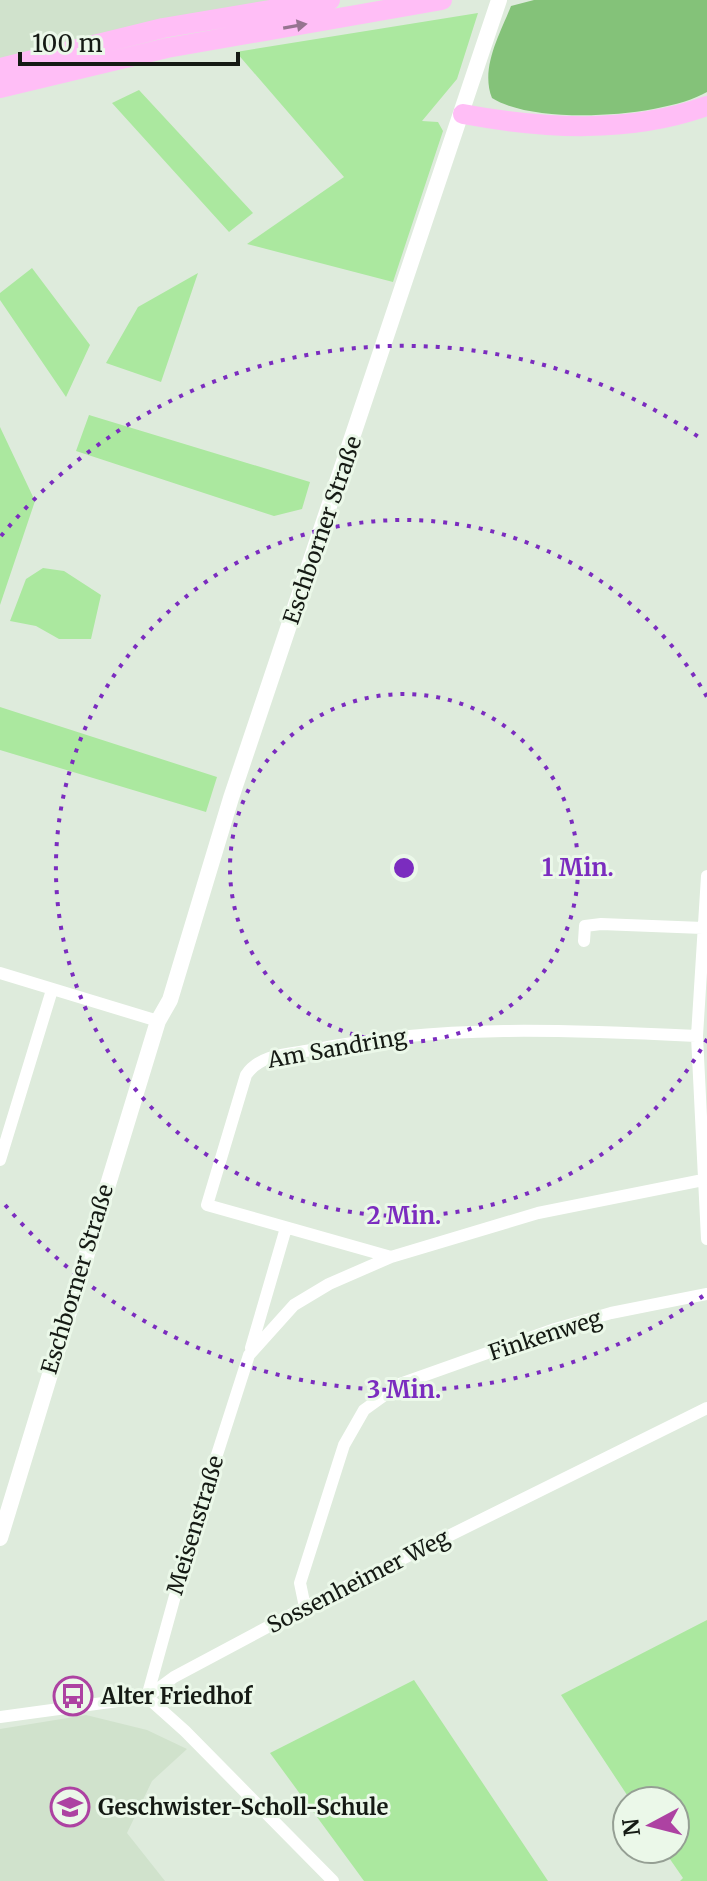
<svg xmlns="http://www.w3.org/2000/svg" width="707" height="1881" font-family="Merriweather,serif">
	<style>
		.built { fill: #d0e2cc }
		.green { fill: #abe89f }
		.forest { fill: #84c279 }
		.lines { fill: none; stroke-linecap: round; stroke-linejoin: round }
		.minor { stroke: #fff; stroke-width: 12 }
		.tertiary { stroke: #fff; stroke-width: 16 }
		.trunk { stroke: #ffbef6; stroke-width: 20 }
		.oneway { fill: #967490 }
		.ring { fill: none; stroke: #7b2cbf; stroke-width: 4; stroke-dasharray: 4 8 }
		.labels { text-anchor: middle; stroke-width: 6; stroke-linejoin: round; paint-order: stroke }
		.street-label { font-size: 22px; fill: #151a14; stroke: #ebf8e9 }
		.poi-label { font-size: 22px; font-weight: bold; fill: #151a14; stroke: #ebf8e9; text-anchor: start }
		.centre { fill: #7b2cbf; stroke: #ebf8e9; stroke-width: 4 }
		.ring-label { font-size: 24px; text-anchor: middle; font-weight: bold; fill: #7b2cbf; stroke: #ebf8e9; stroke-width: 6; stroke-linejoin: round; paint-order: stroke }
	</style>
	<rect width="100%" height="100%" fill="#deebdc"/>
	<path class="built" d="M0,0H274L0,60Z
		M86,1715L147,1730L187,1749L152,1781L127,1833L165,1881H0V1729Z"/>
	<path class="green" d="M478,13L457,79L422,121L438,122L443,131L393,282L247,244L344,177L236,52Z
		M139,90L253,213L229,232L112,103Z
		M32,268L90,345L66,397L0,300V293Z
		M198,273L161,382L106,363L138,307Z
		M89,415L310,482L302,509L274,516L76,451Z
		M0,427L35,501L0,605Z
		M43,568L64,571L101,595L91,639H59L36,626L10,621L26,579Z
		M0,707L217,777L206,812L0,750Z
		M707,1620V1881H680L683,1878L663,1849H675V1801H631L561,1695Z
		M414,1680L548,1881H364L270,1753Z"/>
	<path class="forest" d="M534,0H707V92C664,117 536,126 492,98C480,68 500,34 511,6Z"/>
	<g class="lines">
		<path class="minor" d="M707,876L697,1036L707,1239
			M584,941L585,926L601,924L703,928
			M0,973L158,1021
			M697,1036C568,1030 440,1024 312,1050C289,1054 260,1054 246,1075L207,1205L391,1257L538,1213L703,1180
			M0,1160L52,990
			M251,1348L286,1228
			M305,1607L300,1583L344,1445L364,1410L400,1384L555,1329L611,1313L707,1294
			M147,1697L196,1520L249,1355L294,1305L329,1284L391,1257
			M147,1697L185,1731L333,1881
			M0,1717L147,1697L174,1677L305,1607L707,1408"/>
		<path class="tertiary" d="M0,1538L158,1021L170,1000L231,798L499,0"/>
		<path class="trunk" d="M0,68L163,28L330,0
			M0,88L167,48L442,0
			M463,114C544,129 629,134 707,106"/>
	</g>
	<defs><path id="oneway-solid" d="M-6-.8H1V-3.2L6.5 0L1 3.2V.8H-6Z" transform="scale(2)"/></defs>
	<use class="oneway" href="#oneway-solid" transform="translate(295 26) rotate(-10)"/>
	<g class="ring">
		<circle cx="404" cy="868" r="174"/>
		<path d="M707 1039A348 348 0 1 1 707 697"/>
		<path d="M703 1296A522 522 0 0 1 1 1200M1 536A522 522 0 0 1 703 440"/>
	</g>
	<defs>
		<symbol id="bus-ring" viewBox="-11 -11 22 22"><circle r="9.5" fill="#ebf8e9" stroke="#ad42a2" stroke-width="1.5"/><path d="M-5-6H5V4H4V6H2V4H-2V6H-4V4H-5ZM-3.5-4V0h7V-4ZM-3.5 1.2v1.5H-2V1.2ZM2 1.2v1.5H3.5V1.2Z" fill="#ad42a2"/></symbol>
		<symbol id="school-ring" viewBox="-11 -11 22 22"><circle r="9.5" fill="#ebf8e9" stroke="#ad42a2" stroke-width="1.5"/><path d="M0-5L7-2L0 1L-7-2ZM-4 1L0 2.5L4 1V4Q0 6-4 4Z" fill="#ad42a2"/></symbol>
	</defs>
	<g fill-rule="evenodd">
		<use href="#bus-ring" x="51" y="1674" width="44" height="44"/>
		<use href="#school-ring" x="48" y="1785" width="44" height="44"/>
	</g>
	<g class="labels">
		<g class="street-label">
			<text transform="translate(322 530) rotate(-71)" y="8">Eschborner Straße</text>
			<text transform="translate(337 1048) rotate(-10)" y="8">Am Sandring</text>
			<text transform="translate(77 1279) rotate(-73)" y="8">Eschborner Straße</text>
			<text transform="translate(545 1335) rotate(-18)" y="8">Finkenweg</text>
			<text transform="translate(195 1525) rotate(-73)" y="8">Meisenstraße</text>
			<text transform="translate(358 1581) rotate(-27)" y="8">Sossenheimer Weg</text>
		</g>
		<g class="poi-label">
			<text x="101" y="1704">Alter Friedhof</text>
			<text x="98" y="1815">Geschwister-Scholl-Schule</text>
		</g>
	</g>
	<circle cx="404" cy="868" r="12" class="centre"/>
	<g class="ring-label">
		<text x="578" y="876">1 Min.</text>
		<text x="404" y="1224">2 Min.</text>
		<text x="404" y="1398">3 Min.</text>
	</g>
	<g transform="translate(651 1825) rotate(263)"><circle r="38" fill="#ebf8e9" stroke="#959f94" stroke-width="2"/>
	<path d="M0-6L14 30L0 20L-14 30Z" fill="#ad42a2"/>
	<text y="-12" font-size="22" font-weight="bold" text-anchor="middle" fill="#151a14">N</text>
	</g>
	<path d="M20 52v12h218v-12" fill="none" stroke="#151a14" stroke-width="4"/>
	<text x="32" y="52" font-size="24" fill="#151a14" stroke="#ebf8e9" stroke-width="6" paint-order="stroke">100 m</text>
</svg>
